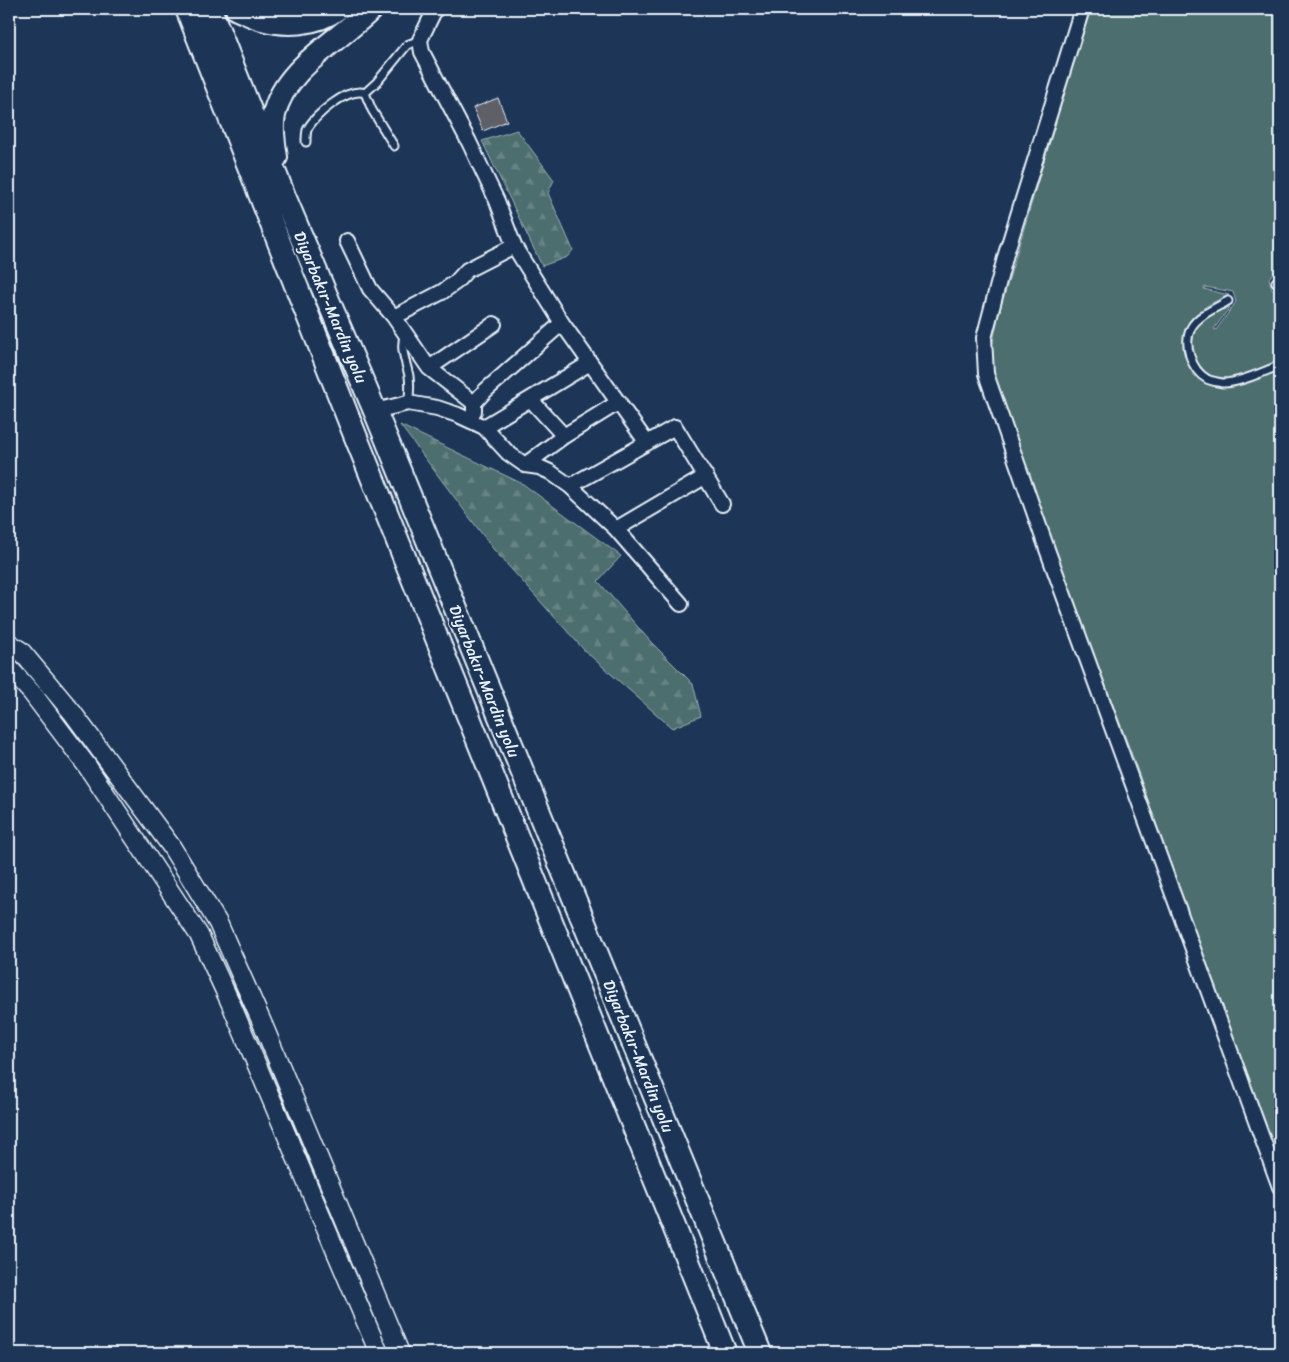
<svg xmlns="http://www.w3.org/2000/svg" width="1289" height="1362" font-family="Sriracha,sans-serif">
	<style>
		.green { fill: #4e6e6e; stroke: #9bb0b3 }
		.forest { fill: url(#forest-firs); stroke: #9bb0b3 }
		.building { fill: #5e5e68; stroke: #e8f1f8 }
		.lines { fill: none; stroke-linecap: round; stroke-linejoin: round }
		.service-casing { stroke: #e8f1f8; stroke-width: 11 }
		.minor-casing { stroke: #e8f1f8; stroke-width: 18 }
		.tertiary-casing { stroke: #e8f1f8; stroke-width: 21 }
		.trunk-casing { stroke: #e8f1f8; stroke-width: 26 }
		.service { stroke: #1d3557; stroke-width: 7 }
		.minor { stroke: #1d3557; stroke-width: 14 }
		.tertiary { stroke: #1d3557; stroke-width: 18 }
		.trunk { stroke: #1d3557; stroke-width: 22 }
		.labels { text-anchor: middle; stroke-width: 4; stroke-linejoin: round; paint-order: stroke }
		.street-label { font-size: 16px; fill: #e8f1f8; stroke: #1d3557 }
	</style>
	<defs>
		<pattern id="forest-firs" width="22" height="20" patternUnits="userSpaceOnUse" patternTransform="scale(1.25)"><rect width="22" height="20" fill="#4e6e6e"/><path d="M5 1l3.5 6h-7zM16 11l3.5 6h-7z" fill="#688383"/></pattern>
	</defs>
	<rect width="100%" height="100%" fill="#1d3557"/>
	<filter id="ink" filterUnits="userSpaceOnUse"><feTurbulence type="fractalNoise" baseFrequency=".02" numOctaves="2"/><feDisplacementMap in="SourceGraphic" scale="10" xChannelSelector="R" yChannelSelector="G"/><feConvolveMatrix kernelMatrix="1 2 1 2 8 2 1 2 1" color-interpolation-filters="sRGB"/></filter>
	<g filter="url(#ink)">
		<path class="green" d="M1089,9H1280V266L1269,278L1272,290L1280,291V360C1263,366 1230,383 1213,376C1193,369 1186,339 1199,323C1207,314 1219,311 1230,307L1214,329L1216,330L1236,302L1233,292L1205,287L1204,289L1229,295C1219,300 1207,304 1199,312C1176,333 1182,381 1217,385C1227,386 1268,373 1280,369V1164L1211,979L1134,760L1037,505L996,384L991,352L999,313Z"/>
		<path class="forest" d="M517,130L554,180L548,193L573,250L567,257L542,266L482,141Z
			M400,425L523,484L621,556L598,581L650,641L693,684L701,716L672,728L585,651L494,550Z"/>
		<path class="building" d="M498,98L507,121L483,131L473,108Z"/>
		<g class="lines">
			<defs>
				<path id="service" d="M365,93L377,82L407,45L420,40
					M365,93L372,110L394,146
					M306,142C306,139 306,134 307,130C314,115 348,87 365,93
					M1276,282L1280,280
					M1228,301C1216,308 1198,315 1191,328C1183,344 1191,370 1207,379C1210,381 1218,382 1222,383C1237,384 1266,371 1280,365
					M405,333C399,348 406,361 409,376C410,385 410,394 408,403"/>
				<path id="minor" d="M435,9L420,40L422,52L469,142L497,201L514,246L562,323L647,443
					M1082,9L1006,254L984,338L986,374L1048,552L1280,1187
					M347,241L370,289L394,317L429,368L474,403
					M394,317L442,292L456,282L467,270L514,246
					M429,368L494,324
					M531,400L564,436
					M375,411L408,403L437,408L458,415L484,427L508,453L525,465L539,467L550,472L570,486L616,529L681,604
					M474,411V403L485,391L562,323
					M484,427L590,363
					M525,465L564,436L619,402
					M570,486L675,427L722,504
					M616,529L706,476"/>
				<path id="tertiary" d="M9,643L21,651L72,712L171,846L218,923L264,1027L400,1353
					M9,668L32,693L87,766L199,935L231,1004L379,1353"/>
				<path id="trunk" d="M187,9L351,425L725,1353
					M210,9L284,196L375,411L760,1353
					M237,9C245,12 254,17 262,19C286,26 317,24 337,9
					M276,157C274,145 271,128 274,115C283,69 340,40 371,9"/>
			</defs>
			<use href="#service" class="service-casing"/>
			<use href="#minor" class="minor-casing"/>
			<use href="#tertiary" class="tertiary-casing"/>
			<use href="#trunk" class="trunk-casing"/>
			<use href="#service" class="service"/>
			<use href="#minor" class="minor"/>
			<use href="#tertiary" class="tertiary"/>
			<use href="#trunk" class="trunk"/>
		</g>
	</g>
	<g class="labels">
		<g class="street-label">
			<text transform="translate(331 307) rotate(67)" y="6">Diyarbakır-Mardin yolu</text>
			<text transform="translate(485 681) rotate(68)" y="6">Diyarbakır-Mardin yolu</text>
			<text transform="translate(639 1056) rotate(68)" y="6">Diyarbakır-Mardin yolu</text>
		</g>
	</g>
	<rect width="1289" height="1362" fill="none" stroke="#1d3557" stroke-width="30"/>
	<rect x="15" y="15" width="1259" height="1332" fill="none" stroke="#e8f1f8" stroke-width="2" filter="url(#ink)"/>
</svg>
